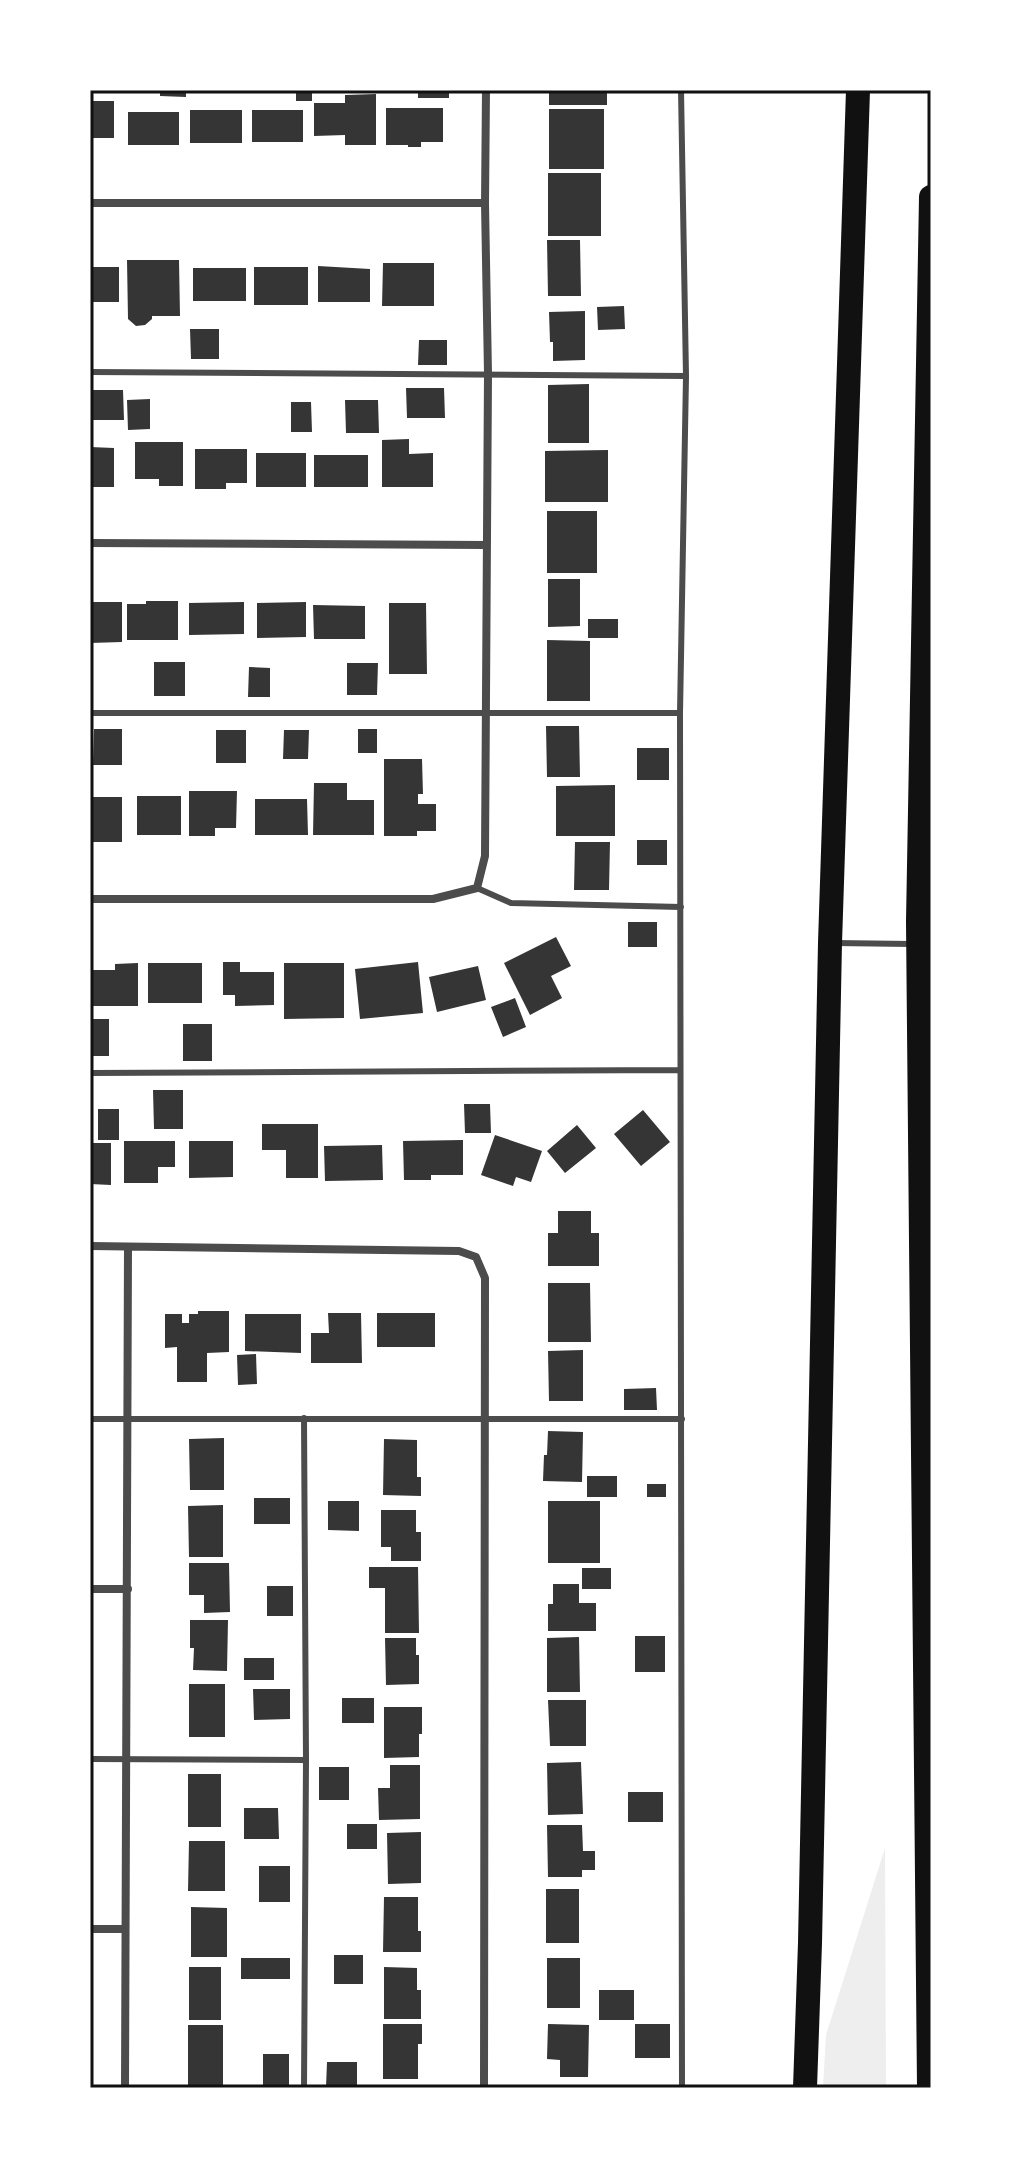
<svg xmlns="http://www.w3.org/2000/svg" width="1021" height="2178" font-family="'Space Grotesk',sans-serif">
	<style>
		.green { fill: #eee }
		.building { fill: #353535 }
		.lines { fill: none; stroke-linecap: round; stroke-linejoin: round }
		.service { stroke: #4c4c4c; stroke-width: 6 }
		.minor { stroke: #4c4c4c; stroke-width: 8 }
		.motorway { stroke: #111; stroke-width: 24 }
		.neatline { fill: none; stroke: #111; stroke-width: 3 }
	</style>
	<rect width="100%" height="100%" fill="#fff"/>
	<path class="green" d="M885,1848L886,2088H823L826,2035Z"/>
	<path class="building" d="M160,90H186V97L160,96Z
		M296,90H312V101H296Z
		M418,90H449V98H418Z
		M549,90H607V105H549Z
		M376,94V145H345V135L314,136V103H345V95Z
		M90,101H114V138H90Z
		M386,108H443V142H421V147H408V145H386Z
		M549,109H604V169H549Z
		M190,110H242V143H190Z
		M252,110H303V142H252Z
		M128,112H179V145H128Z
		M548,173H601V236H548Z
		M547,240H580L581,296H548Z
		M127,260H179L180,316H152V319L145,325L136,326L128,319Z
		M383,263H434V306H382Z
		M318,266L370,269V302H318Z
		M90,267H119V302H90Z
		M254,267H308V305H254Z
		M193,268H246V301H193Z
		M624,306L625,329L598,330L597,307Z
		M585,311V360L553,361V342H550L549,312Z
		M190,329H219V359H191Z
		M419,340H447V365H418Z
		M589,384V443H548V385Z
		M406,388H444L445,418H407Z
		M93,390H123L124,420H93Z
		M150,399V429L128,430L127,400Z
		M345,400H378L379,433H346Z
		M291,402H311L312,432H291Z
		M409,439V454L433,453V487H382V440Z
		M135,442H183V486H159V479H135Z
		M90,447L114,448V487H90Z
		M195,449H247V483H226V489H195Z
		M608,450V502H545V451Z
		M256,453H306V487H256Z
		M314,455H368V487H314Z
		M547,511H597V573H547Z
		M548,579H580V626L548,627Z
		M146,601H178V640H127V604H146Z
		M90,602H122V642L90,643Z
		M244,602V634L189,635V603Z
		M306,602V637L257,638V603Z
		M389,603H426L427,674H389Z
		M313,605L365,606V639H314Z
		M588,619H618V638H588Z
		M547,640L590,641V701H547Z
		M154,662H185V696H154Z
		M347,663H378L377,695H347Z
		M249,667L270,668V697H248Z
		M546,726H579L580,777H547Z
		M94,729H122V765H93Z
		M358,729H377V753H358Z
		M216,730H246V763H216Z
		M284,730H309L308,759H283Z
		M637,748H669V780H637Z
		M384,759H422L423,794H418V804H436V831H417V836H384Z
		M314,783H347V800H374V835H313Z
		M615,785V836H556V786Z
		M189,791H237L236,828H215V836H189Z
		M137,796H181V835H137Z
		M90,797H122V842H90Z
		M255,799H307L308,835H255Z
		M637,840H667V865H637Z
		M575,842H610L609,890H574Z
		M628,922H657V947H628Z
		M556,937L571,966L551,976L562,998L530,1015L504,963Z
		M223,962H240V972H274V1005L235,1006V995H223Z
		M418,962L423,1013L360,1019L355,969Z
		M138,963V1006H92V970H115V964Z
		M148,963H202V1003H148Z
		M284,963H344V1018L284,1019Z
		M478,966L486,1000L437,1012L429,977Z
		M515,998L526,1027L503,1037L491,1007Z
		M90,1019H109V1056H90Z
		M183,1024H212V1061H183Z
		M153,1090H183V1129H154Z
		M464,1104H490L491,1133H465Z
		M98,1109H119V1140H98Z
		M643,1110L670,1142L641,1166L614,1134Z
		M262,1124H318V1178H286V1150H262Z
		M577,1125L596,1148L565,1173L547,1151Z
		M495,1135L542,1151L531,1182L516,1177L513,1186L481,1175Z
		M463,1140V1175H431V1180H404L403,1141Z
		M124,1141H175V1167H158V1183H124Z
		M189,1141H233V1177L189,1178Z
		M90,1143H111V1185L90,1184Z
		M382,1145L383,1180L325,1181L324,1146Z
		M558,1211H591V1233H599V1266H548V1233H558Z
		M548,1283H590L591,1342H548Z
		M198,1311H229V1352L207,1353V1382H177V1347L165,1348V1314H182V1323H189V1314H198Z
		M328,1313H361L362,1363H311V1333H329Z
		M377,1313H435V1347H377Z
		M245,1314H301V1353L245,1351Z
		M583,1350V1401H549L548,1351Z
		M256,1354L257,1384L238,1385L237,1355Z
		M656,1388L657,1410H624V1389Z
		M548,1431L583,1432L582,1482L543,1481L544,1455H547Z
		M224,1438V1490H190L189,1439Z
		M384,1439L417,1440V1477H421V1496L383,1495Z
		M587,1476H617V1497H587Z
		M647,1484H666V1497H647Z
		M254,1498H290V1524H254Z
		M328,1501H359V1531L328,1530Z
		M548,1501H600V1563H548Z
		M223,1505V1557H189L188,1506Z
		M381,1510H416V1532H421V1561H391V1547H381Z
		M189,1563H229L230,1612L204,1613V1595H189Z
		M369,1567H418L419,1633H385V1588H369Z
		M582,1568H611V1589H582Z
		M553,1584H579V1603H596V1631H548V1604H553Z
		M267,1586H293V1616H267Z
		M190,1620H228L227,1671L193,1670L194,1648H190Z
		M635,1636H665V1672H635Z
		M579,1637L580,1692H547V1638Z
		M385,1638H416V1655H419V1684L386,1685Z
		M244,1658H274V1680H244Z
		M189,1684H225V1737H189Z
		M253,1689H290V1719L254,1720Z
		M342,1698H374V1723H342Z
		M548,1700H586V1746H550Z
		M384,1707H422V1734H419V1757L384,1758Z
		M581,1762L583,1814L548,1815L547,1763Z
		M390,1765H420V1819L379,1820L378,1788H390Z
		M319,1767H349V1800H319Z
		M188,1774H221V1827H188Z
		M628,1792H663V1822H628Z
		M244,1808H278L279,1839H244Z
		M347,1824H377V1849H347Z
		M547,1825H582L583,1851H595V1870H582V1877H548Z
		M421,1832V1883L388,1884L387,1833Z
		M189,1841H225V1891H188Z
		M259,1866H290V1902H259Z
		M546,1889H579V1943H546Z
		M384,1897H418V1931H421V1952H383Z
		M191,1907L227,1908V1957H191Z
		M334,1955H363V1984H334Z
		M241,1958H290V1979H241Z
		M547,1958H580V2008H547Z
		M189,1967H221V2020H189Z
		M384,1967L417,1968V1990H421V2019H384Z
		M599,1990H634V2020H599Z
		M383,2024H422V2044H418V2079H383Z
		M548,2024L589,2025L588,2077H560V2060L547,2059Z
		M635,2024H670V2058H635Z
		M188,2025H223V2088H188Z
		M263,2054H289V2088H263Z
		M327,2062H357V2087H326Z"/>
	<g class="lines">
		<path class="service" d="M681,90L686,376L680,713L682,2088
			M90,372L686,376
			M90,713H680
			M477,888L511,903L681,907
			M834,943L911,944
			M90,1073L680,1070
			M90,1419H682
			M90,1759L306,1760
			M304,2088L306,1760L304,1418"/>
		<path class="minor" d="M90,203H485
			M90,543L487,545
			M90,899H433L477,888L485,856L488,374L485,203L486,90
			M90,1246L459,1251L476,1257L485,1278L484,2088
			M90,1589H128
			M90,1929H125
			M125,2088L128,1247"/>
		<path class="motorway" d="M805,2088L810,1943L830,943L858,90
			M929,2088L918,922L931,197"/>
	</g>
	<rect width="1021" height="2178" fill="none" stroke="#ffffff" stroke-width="184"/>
	<rect x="92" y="92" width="837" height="1994" class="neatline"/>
</svg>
